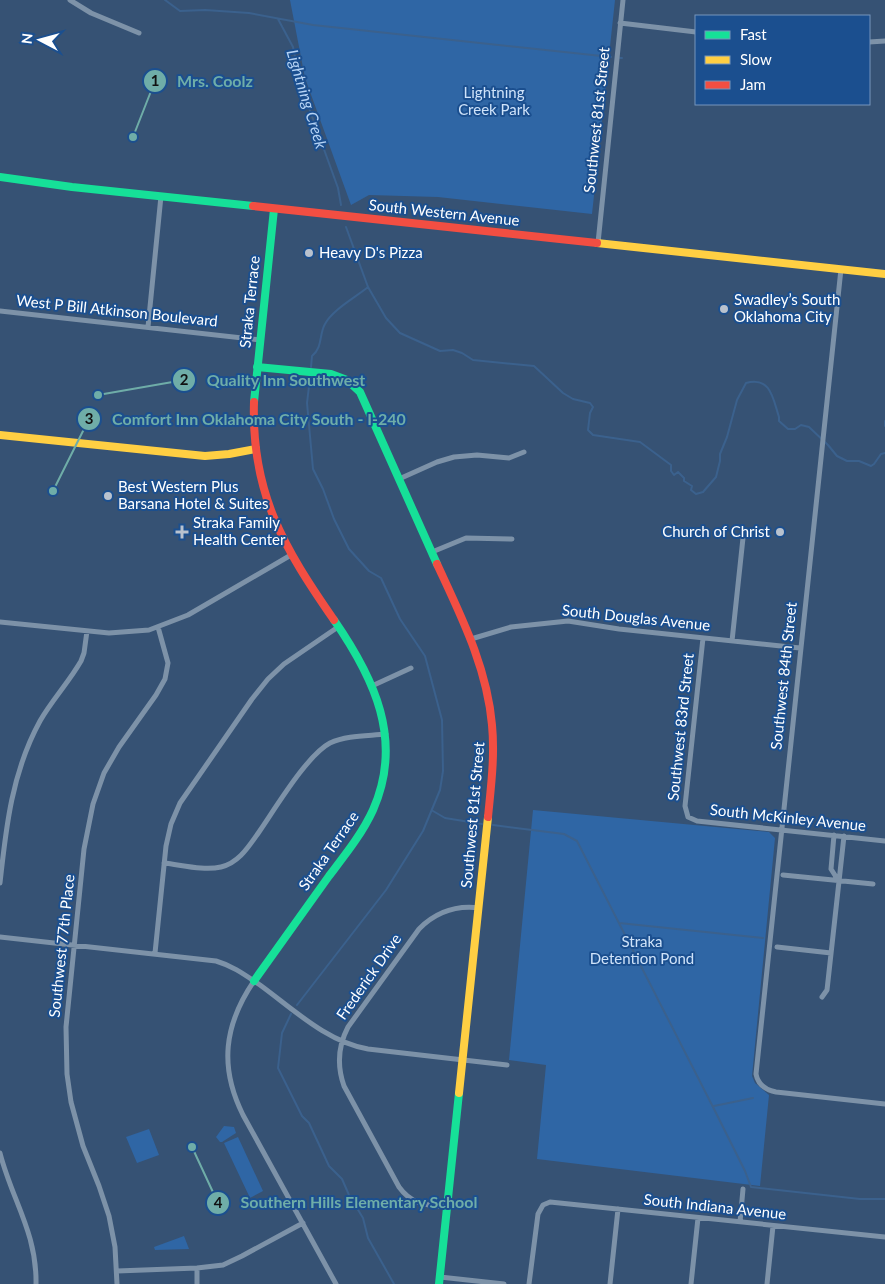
<svg xmlns="http://www.w3.org/2000/svg" width="885" height="1284" font-family="Lato,sans-serif">
	<style>
		.green { fill: #2f66a5 }
		.lines { fill: none; stroke-linecap: round; stroke-linejoin: round }
		.stream { stroke: #3b618d; stroke-width: 2 }
		.street { stroke: #7d92a8; stroke-width: 5 }
		.fast { stroke: #16e098; stroke-width: 8 }
		.slow { stroke: #ffcf43; stroke-width: 8 }
		.jam { stroke: #f24e42; stroke-width: 8 }
		.poi-dot { fill: #b9c2ce; stroke: #1b4f8f; stroke-width: 2 }
		.labels { text-anchor: middle; stroke-width: 4; stroke-linejoin: round; paint-order: stroke }
		.park-label { font-size: 15px; fill: #cfe3fa; stroke: #1b4f8f }
		.street-label { font-size: 15px; fill: #fff; stroke: #1b4f8f }
		.poi-label { font-size: 15px; fill: #fff; stroke: #1b4f8f; text-anchor: start }
		.water-label { font-size: 16px; font-style: italic; fill: #b5d3f5; stroke: #1b4f8f }
		.leader { fill: none; stroke: #6fada8; stroke-width: 2 }
		.callout-dot { fill: #6fada8; stroke: #1b4f8f; stroke-width: 2 }
		.mark-label { font-size: 15px; text-anchor: middle; font-weight: bold; fill: #111 }
		.callout-label { font-size: 16px; text-anchor: middle; font-weight: bold; fill: #6fada8; stroke: #1b4f8f; stroke-width: 4; stroke-linejoin: round; paint-order: stroke }
	</style>
	<rect width="100%" height="100%" fill="#365274"/>
	<path class="green" d="M290,0H615L592,214L438,197L369,195L351,205L305,78Z
		M533,810L769,832L775,838L752,1076L755,1083L769,1095L760,1186L537,1159L546,1065L509,1060Z
		M224,1126L234,1127L236,1133L222,1142H220L216,1137Z
		M149,1129L159,1155L137,1163L126,1137Z
		M238,1137L263,1191L250,1198L224,1143Z
		M184,1236L189,1249L155,1250L154,1247Z"/>
	<g class="lines">
		<path class="stream" d="M165,0L180,11L205,10L249,13L313,25L611,57
			M278,19L293,47L301,86L338,188L341,205
			M601,56L607,48
			M620,58H622
			M346,227L368,287L386,318L400,333L440,351L453,350L462,353L473,360L534,366L563,393L573,399L590,403L593,407L590,413L588,430L593,435L640,442L671,465V471L674,475L678,472L684,478V481L692,486L691,490L696,494L703,492L716,477L720,461V454L727,437L737,400L746,383C771,376 773,399 779,417V421L788,429H795L801,425L809,427L828,445L837,456L847,461H859L871,466L874,464L881,454L885,453
			M311,367L312,356C323,347 319,334 325,324C332,310 356,297 368,287
			M885,421V426
			M433,811L445,818L482,824
			M493,825L564,834L577,841L713,1107L745,1171L751,1187L860,1199H885
			M619,923L763,938
			M297,1005L386,890L423,831L440,790L443,771L442,720L425,656L400,619L381,578L369,571L349,549L334,519L323,489L313,469L307,403L310,378
			M291,1014L282,1033L278,1068L302,1116L309,1123L329,1166L342,1179L349,1195L363,1218L368,1238L394,1284
			M714,1106L753,1098"/>
		<path class="street" d="M70,0L91,13L139,33
			M620,23L696,32
			M869,42L885,41
			M598,243L623,0
			M841,269L756,1074C758,1085 766,1090 776,1092L885,1104
			M0,311L260,340
			M148,327L161,196
			M399,479L437,462L454,457L477,455L509,458L524,452
			M432,552L466,538L512,539
			M0,622L109,633L149,630L188,615L291,555
			M703,638L685,806L688,817L697,821L885,841
			M471,639L511,627L568,621L619,629L800,648
			M732,641L743,538
			M374,685L411,668
			M834,835L831,869L838,880
			M164,863C182,865 204,871 221,867C239,863 249,846 259,832C275,809 307,755 330,743C347,735 368,736 386,734
			M783,875L873,884
			M0,883C6,827 12,772 40,721C52,700 69,682 81,661L84,653L87,631
			M0,937L216,961C233,966 245,975 260,985C293,1009 327,1042 368,1049L507,1065
			M777,947L831,953
			M155,953L166,846L171,824L180,803L252,699L268,679L284,664L338,627
			M254,981C224,1025 219,1067 243,1115L336,1284
			M822,997L827,990L844,836
			M0,1153C12,1200 37,1233 36,1284
			M447,1207C426,1205 412,1205 399,1187L344,1086C337,1066 338,1046 348,1027L419,929C436,912 455,905 479,908
			M740,1222L743,1189
			M197,1268V1284
			M117,1271L197,1268L223,1265L242,1256L303,1223
			M440,1277L504,1284
			M117,1284L115,1247L109,1216L99,1186L83,1146L71,1102L67,1074L66,1027L84,849L93,804L104,773L119,747L156,695L165,679L168,663L158,627
			M529,1284L538,1214L543,1205L550,1202L885,1237
			M610,1284L618,1209
			M691,1284L698,1218
			M767,1284L773,1226"/>
		<path class="fast" d="M0,177L72,187L253,206
			M257,367L331,374L347,380L360,392L437,564
			M254,402L274,209
			M254,981C279,946 304,911 329,876C345,855 362,834 373,810C404,740 374,678 334,620
			M439,1284L459,1093"/>
		<path class="slow" d="M597,243L885,274
			M0,435L205,456L229,454L256,449
			M459,1093L488,817"/>
		<path class="jam" d="M253,206L597,243
			M254,402C251,493 284,548 334,620
			M437,564C461,616 487,667 492,725C495,756 491,786 488,817"/>
	</g>
	<g class="poi-dot">
		<circle cx="309" cy="253" r="5"/>
		<circle cx="724" cy="309" r="5"/>
		<circle cx="108" cy="496" r="5"/>
		<path d="M179.5 524.5h5v5h5v5h-5v5h-5v-5h-5v-5h5z"/>
		<circle cx="780" cy="532" r="5"/>
	</g>
	<g class="labels">
		<g class="park-label">
			<text x="494" y="98">Lightning<tspan x="494" dy="17">Creek Park</tspan></text>
			<text x="642" y="947">Straka<tspan x="642" dy="17">Detention Pond</tspan></text>
		</g>
		<g class="street-label">
			<text transform="translate(597 120) rotate(-84)" y="5">Southwest 81st Street</text>
			<text transform="translate(444 213) rotate(6)" y="5">South Western Avenue</text>
			<text transform="translate(250 302) rotate(-84)" y="5">Straka Terrace</text>
			<text transform="translate(117 311) rotate(6)" y="5">West P Bill Atkinson Boulevard</text>
			<text transform="translate(636 618) rotate(6)" y="5">South Douglas Avenue</text>
			<text transform="translate(784 676) rotate(-84)" y="5">Southwest 84th Street</text>
			<text transform="translate(681 727) rotate(-84)" y="5">Southwest 83rd Street</text>
			<text transform="translate(473 815) rotate(-85)" y="5">Southwest 81st Street</text>
			<text transform="translate(788 818) rotate(6)" y="5">South McKinley Avenue</text>
			<text transform="translate(329 851) rotate(-55)" y="5">Straka Terrace</text>
			<text transform="translate(62 946) rotate(-84)" y="5">Southwest 77th Place</text>
			<text transform="translate(369 977) rotate(-55)" y="5">Frederick Drive</text>
			<text transform="translate(715 1207) rotate(6)" y="5">South Indiana Avenue</text>
		</g>
		<g class="poi-label">
			<text x="319" y="258">Heavy D's Pizza</text>
			<text x="734" y="305">Swadley’s South<tspan x="734" dy="17">Oklahoma City</tspan></text>
			<text x="118" y="492">Best Western Plus<tspan x="118" dy="17">Barsana Hotel &amp; Suites</tspan></text>
			<text x="193" y="528">Straka Family<tspan x="193" dy="17">Health Center</tspan></text>
			<text x="770" y="537" text-anchor="end">Church of Christ</text>
		</g>
		<g class="water-label">
			<text transform="translate(307 99) rotate(73)" y="6">Lightning Creek</text>
		</g>
	</g>
	<path class="leader" d="M133 137L155 81M98 395L184 380M53 491L89 419M192 1147L218 1203"/>
	<g class="callout-dot">
		<circle cx="133" cy="137" r="5"/>
		<circle cx="98" cy="395" r="5"/>
		<circle cx="53" cy="491" r="5"/>
		<circle cx="192" cy="1147" r="5"/>
		<circle cx="155" cy="81" r="12"/>
		<circle cx="184" cy="380" r="12"/>
		<circle cx="89" cy="419" r="12"/>
		<circle cx="218" cy="1203" r="12"/>
	</g>
	<g class="mark-label">
		<text x="155" y="86">1</text>
		<text x="184" y="385">2</text>
		<text x="89" y="424">3</text>
		<text x="218" y="1208">4</text>
	</g>
	<g class="callout-label">
		<text x="215" y="87">Mrs. Coolz</text>
		<text x="286" y="386">Quality Inn Southwest</text>
		<text x="259" y="425">Comfort Inn Oklahoma City South - I-240</text>
		<text x="359" y="1208">Southern Hills Elementary School</text>
	</g>
	<rect x="695" y="15" width="175" height="90" fill="#1b4f8f" stroke="#7695bc"/>
	<rect x="705" y="31" width="25" height="8" fill="#16e098" stroke="#7695bc"/>
	<text x="740" y="40" font-size="15" fill="#ffffff">Fast</text>
	<rect x="705" y="56" width="25" height="8" fill="#ffcf43" stroke="#7695bc"/>
	<text x="740" y="65" font-size="15" fill="#ffffff">Slow</text>
	<rect x="705" y="81" width="25" height="8" fill="#f24e42" stroke="#7695bc"/>
	<text x="740" y="90" font-size="15" fill="#ffffff">Jam</text>
	<g transform="translate(40 40) rotate(276)" stroke="#1b4f8f" stroke-width="4" paint-order="stroke">
	<path d="M0-4L9 19L0 12L-9 19Z" fill="#ffffff"/>
	<text y="-8" font-size="14" font-weight="bold" text-anchor="middle" fill="#ffffff">N</text>
	</g>
</svg>
